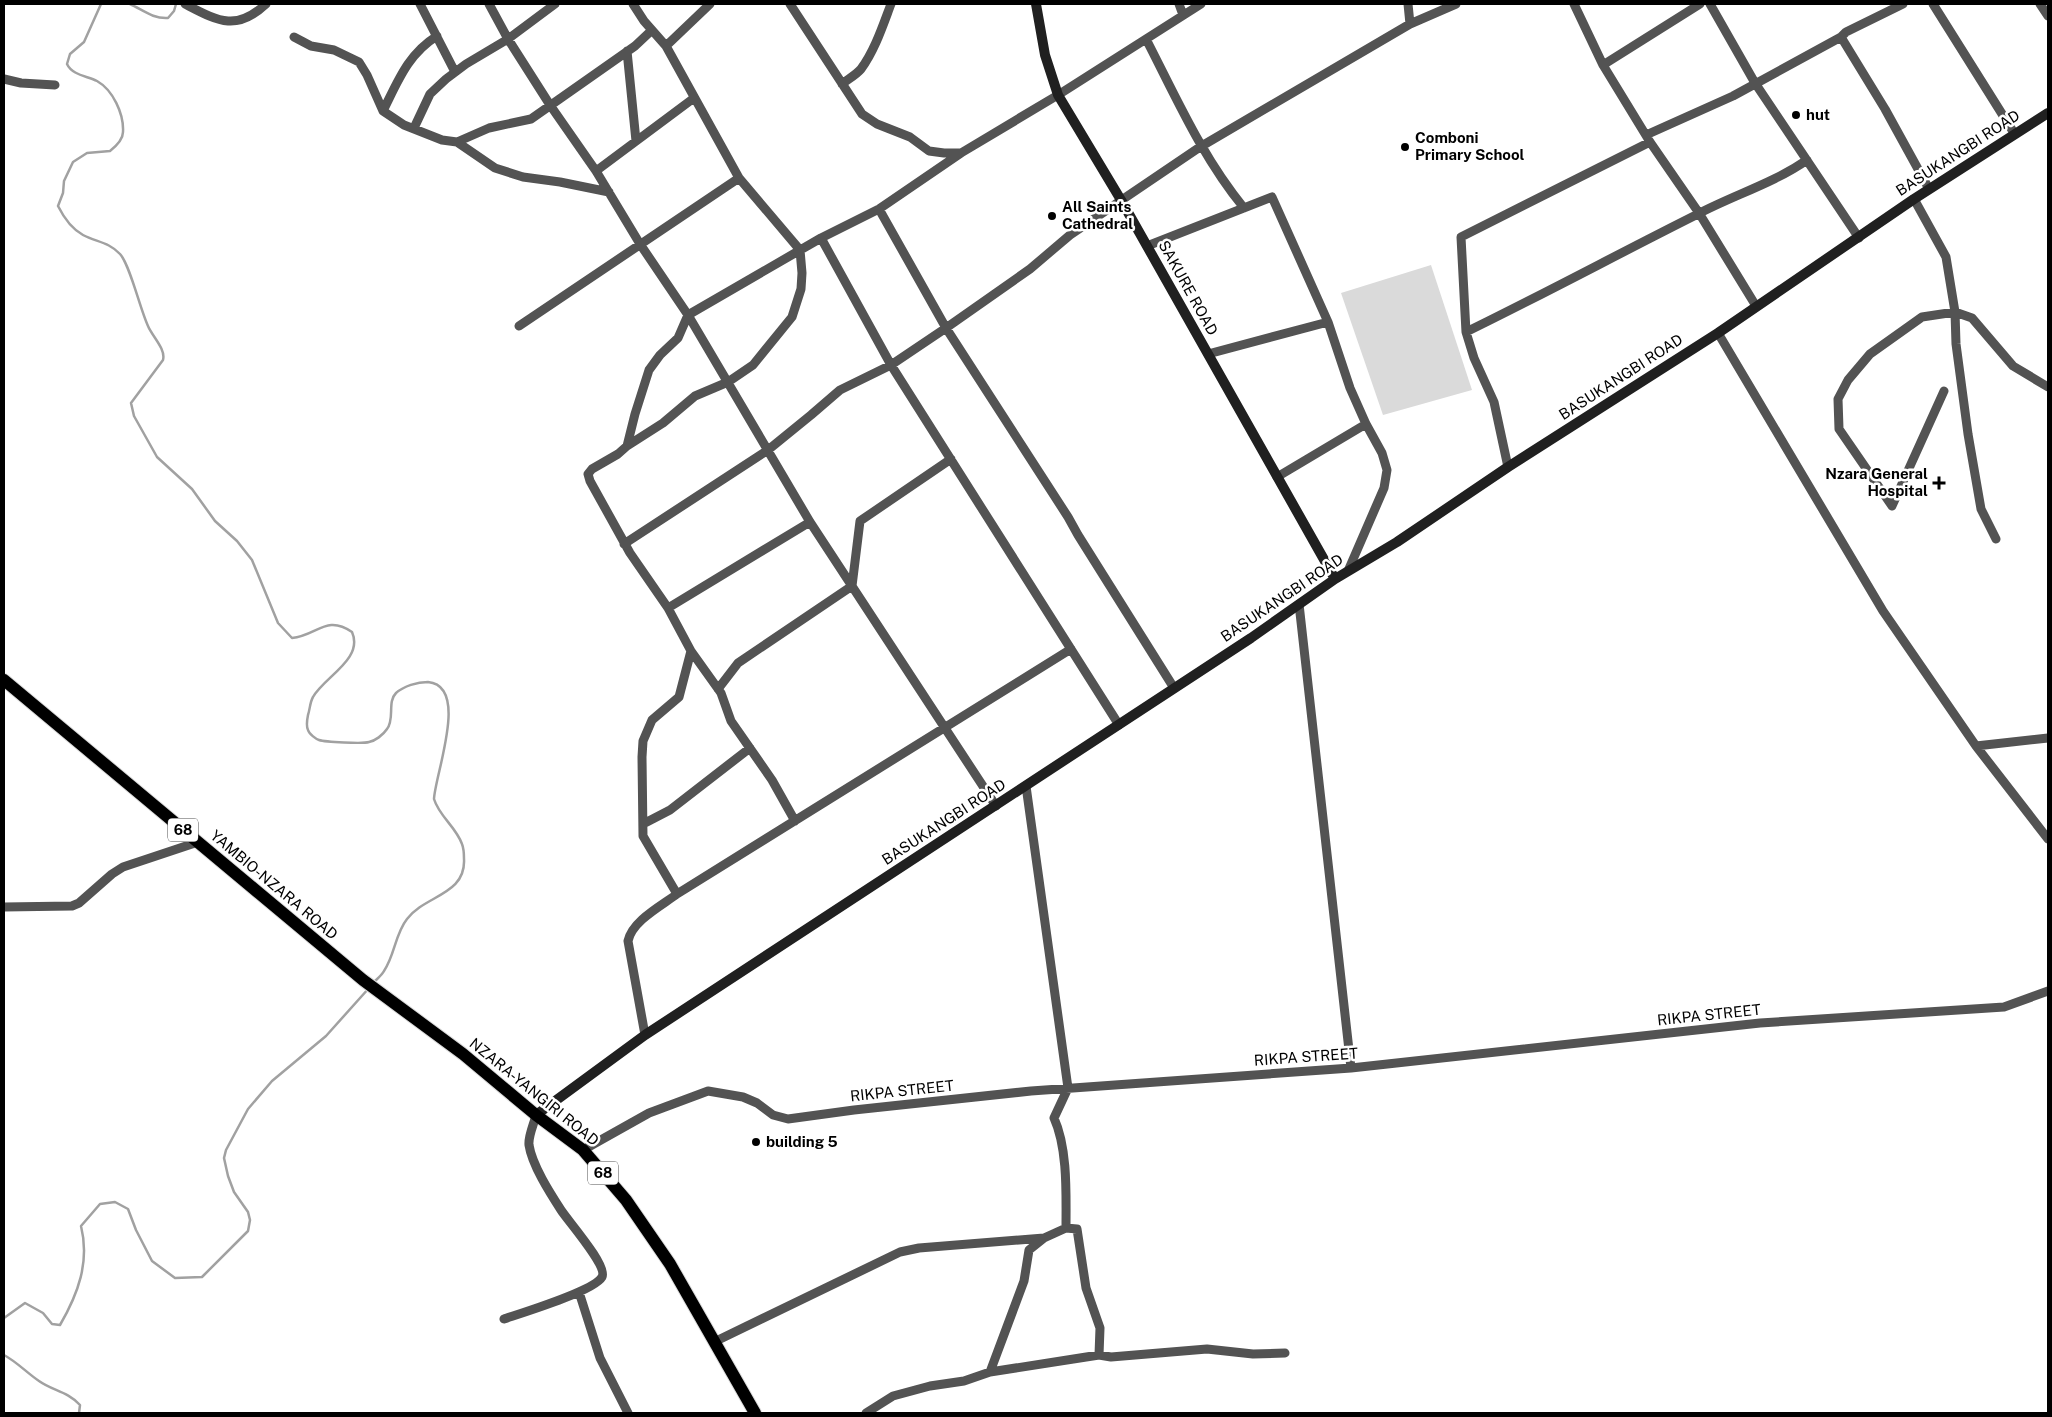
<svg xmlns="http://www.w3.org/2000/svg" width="2052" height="1417" font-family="'Public Sans',sans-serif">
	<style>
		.green { fill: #dadada }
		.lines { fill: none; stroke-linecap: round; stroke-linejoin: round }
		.stream { stroke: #a1a1a1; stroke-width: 2.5 }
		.primary-casing { stroke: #dbdbdb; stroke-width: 14 }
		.street { stroke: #535353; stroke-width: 9 }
		.secondary { stroke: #202020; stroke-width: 10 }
		.primary { stroke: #000; stroke-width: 12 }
		.poi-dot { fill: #000; stroke: #fff; stroke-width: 2 }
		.labels { text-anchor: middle; stroke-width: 5; stroke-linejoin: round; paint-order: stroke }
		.shield { fill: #fff; stroke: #4c4c4c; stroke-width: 1 }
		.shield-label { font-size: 14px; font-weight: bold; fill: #000 }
		.poi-label { font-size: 15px; font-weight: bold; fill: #000; stroke: #fff; text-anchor: start }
		.street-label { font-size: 15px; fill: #000; stroke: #fff }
	</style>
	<rect width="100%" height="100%" fill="#fff"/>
	<path class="green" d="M1431,265L1472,390L1383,415L1341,293Z"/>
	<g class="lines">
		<path class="stream" d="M101,4L84,42L70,54L67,64C72,75 87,76 97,81C113,90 124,114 123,132C123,139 115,147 110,151L87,153L73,162L64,181L63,193L58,206C63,216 72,229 83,235C96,242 109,242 120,254C130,265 140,309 148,326C152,336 166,349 163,360L131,403L134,416L157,457L192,489L215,521L237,541L252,560L278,623L292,638C317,636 326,614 352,632C364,659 324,677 313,697C310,702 310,709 308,715C307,720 306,726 308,730C309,734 316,739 319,740C325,742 363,744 369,742C375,741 383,735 387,729C395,719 387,702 396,693C404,686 417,682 428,682C470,686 435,774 434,799C439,816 456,827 462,844C464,849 464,854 464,859C466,895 425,895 407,919C395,934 395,955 384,971C382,975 377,979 374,982
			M130,4C143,10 153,19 168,18L174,11L176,4
			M4,1318L25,1303L43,1313L52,1324L60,1325C78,1294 90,1262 81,1226L100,1204L115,1202L128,1209L136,1230L152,1261L175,1278L202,1277L248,1231L250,1220L248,1212L234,1192L228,1176L224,1158L226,1150L248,1109L272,1081L326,1036L369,988
			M4,1355C17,1362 27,1373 39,1381C53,1391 67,1391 80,1405L79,1413"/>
		<defs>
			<path id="primary" d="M4,680L363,980L463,1054L536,1115L583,1150L626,1200L670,1264L755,1413"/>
		</defs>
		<use href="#primary" class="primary-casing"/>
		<path class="street" d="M185,4C218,21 236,32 266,4
			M420,4L455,72
			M489,4L508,39L550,105L596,171L640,244L688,315L810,522L996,806
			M790,4L862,114L877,124L910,137L929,151L944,153H961
			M1179,4L1183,15
			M1408,4L1410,24
			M1574,4L1603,65L1650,142L1699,213L1756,306
			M1710,4L1755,83L1859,238
			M1933,4L2014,133
			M2040,4L2048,16
			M294,37L311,46L334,50L359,62L367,75L383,111L404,125L442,140L457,142L495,168L523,177L560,182L609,192
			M1841,37L1885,109L1929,189
			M1146,39C1176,97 1202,157 1244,208
			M666,46L710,4
			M627,51L636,141
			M1603,65L1700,4
			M4,79L21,83L55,85
			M842,84C848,79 856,75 861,69C875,50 883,25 891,4
			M383,111C398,81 408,54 437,36
			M414,128L430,94L446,79L466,64L508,39L555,4
			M1646,135L1733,96L1841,37L1846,32L1903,4
			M457,142L489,128L531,119L635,46L652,30
			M596,171L694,98
			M1914,199L1946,257L1955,312L1956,344L1968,434L1981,509L1996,539
			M879,209L946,328L1068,517L1078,535L1174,688
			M821,238L891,365L1119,725
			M1147,246L1272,197L1328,322L1350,388L1366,424L1382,453L1387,470L1384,488L1348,571
			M519,326L739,178
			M1466,332C1544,294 1620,253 1698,214C1734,195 1774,183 1807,160
			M1718,333L1883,611L1976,746L2048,839
			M1208,354L1328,322
			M627,446L663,423L695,396L728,382L753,365L792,317L801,289L802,273L800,250L739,178L666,46L644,21L633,4
			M1508,467L1494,402L1474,358L1466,332L1461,237L1650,142
			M1277,477L1366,424
			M1892,506L1839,429L1838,399L1848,380L1870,354L1922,317L1955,312L1972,318L2013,366L2048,387
			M1892,506L1944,391
			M624,544L768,450L811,415L840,390L891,365L946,328L1030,269L1070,235L1200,147L1410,24L1456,4
			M1299,604L1351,1068
			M668,608L810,522
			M718,689L738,663L852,586L860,521L951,459
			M1976,746L2048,738
			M795,821L772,780L731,721L721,693L691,651L668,608L630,553L590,481L588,474L592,469L618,454L627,446L635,414L649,370L660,355L678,338L688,315L821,238L879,209L961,153L1058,95L1201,4
			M643,824L670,810L750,748
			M677,894L1071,649
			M4,907L72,906L79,903L112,874L123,867L198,842
			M645,1035L628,941C632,921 661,906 677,894L643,836L642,757L643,741L652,720L679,697L691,651
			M583,1150L649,1113L708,1091L743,1097L757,1103L773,1115L788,1119L854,1110L1031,1091L1351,1068L1760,1023L2004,1007L2048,991
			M1066,1228L1077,1229L1086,1288L1100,1328L1099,1355
			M579,1292L600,1358L628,1413
			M504,1319C522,1313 594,1291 602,1277C608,1266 568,1221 561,1210C550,1193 532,1165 529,1145C528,1136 534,1124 536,1115
			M714,1342L900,1252L919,1248L1044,1238
			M990,1372L1099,1355L1111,1357L1207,1349L1253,1354L1285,1353
			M866,1413L893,1396L930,1386L964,1381L990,1372L1024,1281L1029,1250L1044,1238L1066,1228C1066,1195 1068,1149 1054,1118L1068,1088L1026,786"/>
		<path class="secondary" d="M1036,4L1045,55L1058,95L1121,200L1335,579
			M536,1115L645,1035L1251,638L1335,579L1397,542L1508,467L1718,333L1914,199L2048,113"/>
		<use href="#primary" class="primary"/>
	</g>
	<g class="poi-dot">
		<circle cx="1796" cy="115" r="5"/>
		<circle cx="1405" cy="147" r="5"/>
		<circle cx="1052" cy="216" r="5"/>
		<path d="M1936.5 475.5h5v5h5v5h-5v5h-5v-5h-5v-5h5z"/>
		<circle cx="756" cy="1142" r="5"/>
	</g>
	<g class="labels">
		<g class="shield">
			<rect x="168" y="818.5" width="30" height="23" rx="4"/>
			<rect x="588" y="1161.5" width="30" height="23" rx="4"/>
		</g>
		<g class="shield-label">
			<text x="183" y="835">68</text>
			<text x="603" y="1178">68</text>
		</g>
		<g class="poi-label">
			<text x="1806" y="120">hut</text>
			<text x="1415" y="143">Comboni<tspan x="1415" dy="17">Primary School</tspan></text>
			<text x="1062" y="212">All Saints<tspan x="1062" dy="17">Cathedral</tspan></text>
			<text x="1928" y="479" text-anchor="end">Nzara General<tspan x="1928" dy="17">Hospital</tspan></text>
			<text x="766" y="1147">building 5</text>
		</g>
		<g class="street-label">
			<text transform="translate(1958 153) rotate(-33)" y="5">BASUKANGBI ROAD</text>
			<text transform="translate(1188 288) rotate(61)" y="5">SAKURE ROAD</text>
			<text transform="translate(1621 377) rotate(-33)" y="5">BASUKANGBI ROAD</text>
			<text transform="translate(1282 598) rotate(-34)" y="5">BASUKANGBI ROAD</text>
			<text transform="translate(944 822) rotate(-33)" y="5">BASUKANGBI ROAD</text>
			<text transform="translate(274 885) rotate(40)" y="5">YAMBIO-NZARA ROAD</text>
			<text transform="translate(1709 1015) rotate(-6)" y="5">RIKPA STREET</text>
			<text transform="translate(1306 1057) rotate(-4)" y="5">RIKPA STREET</text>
			<text transform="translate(902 1091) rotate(-6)" y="5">RIKPA STREET</text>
			<text transform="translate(534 1092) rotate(39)" y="5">NZARA-YANGIRI ROAD</text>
		</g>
	</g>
	<rect width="2052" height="1417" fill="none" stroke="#000000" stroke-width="10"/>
</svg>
